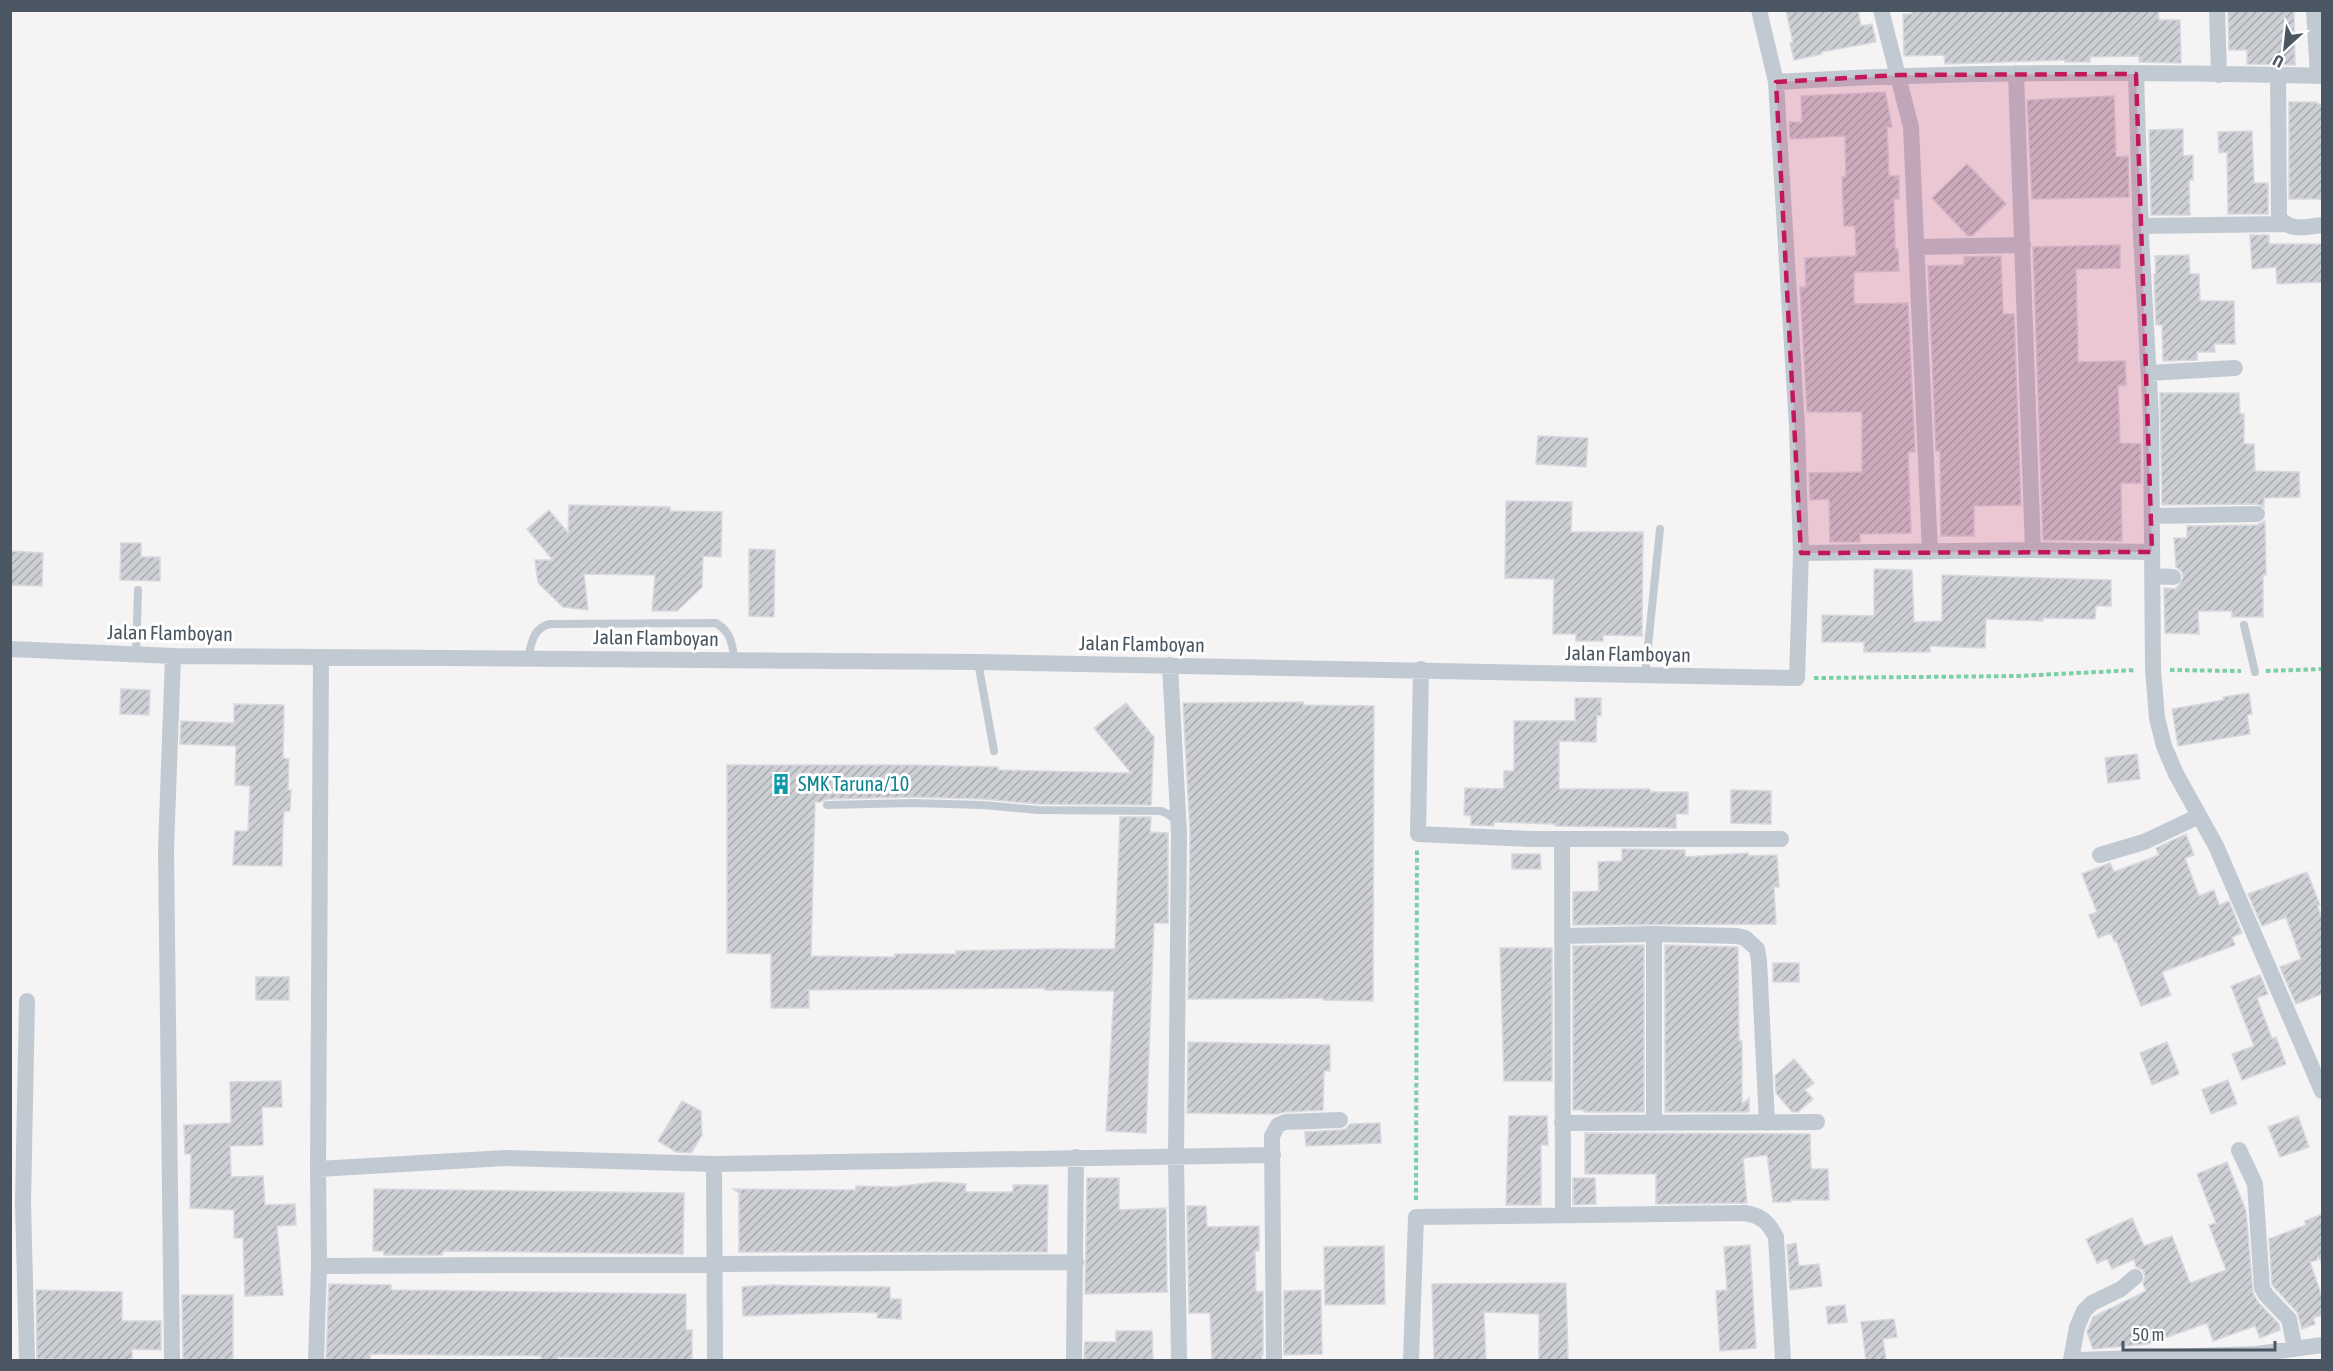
<svg xmlns="http://www.w3.org/2000/svg" width="2333" height="1371" font-family="'Asap Condensed',sans-serif">
	<style>
		.building { fill: url(#building-hatch); stroke: #d7d9de; stroke-width: 1.5 }
		.lines { fill: none; stroke-linecap: round; stroke-linejoin: round }
		.path { stroke: #7ad0a6; stroke-width: 4; stroke-dasharray: 4.5 3; stroke-linecap: butt }
		.service { stroke: #c1cad2; stroke-width: 8 }
		.minor { stroke: #c1cad2; stroke-width: 16 }
		.marked { fill: #c2185b; fill-opacity: 0.2; stroke: #c2185b; stroke-width: 4.5; stroke-dasharray: 12 8; stroke-linejoin: round }
		.labels { text-anchor: middle; stroke-width: 6; stroke-linejoin: round; paint-order: stroke }
		.street-label { font-size: 20px; fill: #4a5661; stroke: #fff }
		.culture-label { font-size: 20px; fill: #0d838f; stroke: #fff; text-anchor: start }
	</style>
	<defs>
		<pattern id="building-hatch" width="6" height="6" patternUnits="userSpaceOnUse" patternTransform="scale(1.5)"><rect width="6" height="6" fill="#cdcfd5"/><path d="M-1 1l2-2M0 6l6-6M5 7l2-2" fill="none" stroke="#a8abb0"/></pattern>
	</defs>
	<rect width="100%" height="100%" fill="#f5f3f3"/>
	<path class="building" d="M1786,10H1858L1861,26L1872,24L1876,42L1821,52L1822,54L1794,60L1790,43H1793Z
		M1912,10H2158L2159,20H2180L2181,63L2139,62V56L2090,57V62H2065V60L1945,64L1944,55L1904,56L1903,14H1912Z
		M2228,10H2294L2295,65L2247,64V50H2229Z
		M1885,92L1892,127H1887L1889,176H1899V199H1894L1895,249H1898L1899,271L1854,272V304L1908,303L1915,452H1908L1911,533L1860,534V542H1830L1829,499L1810,500L1809,473L1862,472V412H1807L1800,287H1806L1805,258L1856,256L1855,226H1844L1842,177H1846L1845,136L1790,139L1789,122H1802L1801,96Z
		M2114,96L2116,157L2128,156L2129,197L2032,199L2027,100Z
		M2289,102H2317V104H2322V199H2289Z
		M2183,129V156L2193,155V180H2189L2190,215H2151L2149,130Z
		M2252,131L2254,183H2268V214H2228L2227,152L2219,153L2218,132Z
		M1967,164L2006,204L1973,235L1968,236L1932,198Z
		M2250,235H2269V244H2322V282L2277,284L2276,267L2252,269Z
		M2120,245V268L2076,269L2078,362L2125,361L2126,385H2118L2120,443L2141,444V483H2121L2122,541L2043,540L2033,247Z
		M2189,255L2190,274H2199L2200,301H2234L2235,344H2214L2215,352H2197V360L2163,361L2162,325H2156L2154,274H2156L2155,256Z
		M2001,256L2003,314H2014L2021,505L1974,506V536H1941L1940,451H1936L1928,266L1964,265V257Z
		M2160,393H2239L2240,414H2244V444H2254L2255,471L2299,472L2300,497L2264,498V507L2257,504L2162,505Z
		M1538,436L1588,438L1586,467L1536,464Z
		M1506,501L1572,502L1571,532H1643L1642,636L1603,635V641H1576V634H1553L1554,579L1505,578Z
		M569,505L670,507V511L722,512L721,557L703,556L702,587L677,611H652L655,575L584,574L588,610L563,607L538,583L535,560H553L527,529L549,510L568,533Z
		M2265,521L2266,575H2263V617H2232V611H2198L2199,634L2165,633L2164,588L2176,589L2183,578L2182,572L2176,567L2174,538H2187V526L2257,525Z
		M121,543H141V557H160V581L120,580Z
		M749,549L775,550L774,617L749,616Z
		M10,551L43,553L42,586L10,585Z
		M1874,569L1912,570L1914,622L1942,621V575L2111,580V606H2096L2095,619L2043,618V621L1986,619L1985,648L1930,646V652H1864V642H1822V615L1874,616Z
		M121,689L150,690L149,715L120,714Z
		M2249,693L2252,714L2247,715L2250,734L2178,746L2172,709L2224,700L2223,697Z
		M1575,698H1601V716L1597,715L1596,742L1559,741V789H1650V792H1688V814H1676V828L1555,826V824L1494,822V826L1471,825V816L1464,815L1465,788L1504,789V771H1514V721H1575Z
		M1303,702V705L1374,706L1373,1001L1323,1000V998L1188,999L1190,833L1183,703Z
		M1126,703L1154,737L1151,805L1038,804L984,799L913,797L827,799L821,802H815L811,956L895,957V954H956V951L1045,949H1115L1120,817H1151L1150,832L1168,833V923H1154L1146,1133L1106,1131L1114,991L1045,990V988L809,990V1008H771V954L727,953V765H910L998,767V770L1131,773L1094,728Z
		M234,704L284,705L283,758L289,759L288,790H291L290,811H284L283,823L282,866L233,865L235,831H248L250,786L235,785L236,746L180,744L181,721L234,723Z
		M2137,754L2140,779L2108,783L2105,758Z
		M1731,790L1771,791V824L1731,823Z
		M2186,834L2194,855L2185,858L2199,896L2214,890L2219,905L2229,901L2242,933L2232,937L2235,945L2162,972L2171,995L2141,1006L2116,940L2114,941L2111,933L2098,938L2089,915L2097,912L2082,874L2110,863L2114,872L2159,855L2156,848Z
		M1622,849L1685,850V857L1748,853V856L1777,855L1779,887H1774L1776,924L1573,925V892L1599,891L1598,862L1622,861Z
		M1512,854H1540L1541,869H1512Z
		M2307,872L2320,905H2317L2322,919V994L2296,1004L2280,967L2301,959L2286,917L2262,926L2248,894Z
		M1644,945V1112H1584V1110H1573V946Z
		M1665,945L1738,947L1739,1041H1742V1104L1749,1098V1112H1665Z
		M1500,948H1552V1081H1504Z
		M1773,963H1799V982H1773Z
		M2260,975L2268,994L2257,998L2272,1039L2276,1037L2286,1064L2242,1080L2232,1054L2254,1046L2231,986Z
		M256,977H289V1000H256Z
		M1188,1042L1330,1045V1071H1324L1323,1110L1285,1112L1276,1114L1187,1113Z
		M2167,1042L2179,1074L2152,1085L2140,1053Z
		M1794,1059L1814,1083L1805,1090L1813,1099L1798,1112H1792L1776,1093L1775,1076Z
		M2228,1080L2237,1104L2211,1114L2202,1090Z
		M281,1081L282,1107H262L263,1145L230,1146L231,1177L263,1176L265,1205L295,1204L296,1225L277,1226L283,1295L245,1296L243,1238H234V1210L190,1208L191,1154H185L184,1125L231,1123L230,1082Z
		M682,1101L701,1111L702,1135L691,1153L676,1152L658,1141Z
		M1509,1116H1547L1548,1145H1541V1205H1506Z
		M2298,1116L2309,1147L2280,1157L2268,1127Z
		M1380,1123L1381,1143L1306,1146L1305,1132L1340,1130L1346,1129L1350,1124Z
		M1585,1133L1810,1134L1811,1169H1828L1829,1200H1791V1202H1773L1767,1155L1743,1158L1747,1203L1656,1204V1174H1585Z
		M2227,1162L2246,1211L2253,1293L2258,1302L2279,1324L2280,1330L2260,1338L2255,1326L2213,1341L2207,1323L2148,1344L2093,1349L2087,1332L2093,1317L2146,1291L2143,1284L2145,1276L2143,1270L2136,1267L2134,1259L2112,1269L2107,1259L2097,1263L2086,1239L2132,1218L2144,1246L2172,1236L2190,1283L2226,1270L2209,1225L2216,1223L2197,1174Z
		M1087,1178H1119V1210L1166,1208L1167,1292L1085,1294Z
		M1573,1178H1595L1596,1204L1573,1205Z
		M936,1182L966,1184L965,1192H1013V1185H1048L1047,1252H739V1194H741L733,1189L856,1190V1186L894,1187Z
		M374,1189L684,1193L683,1254L443,1251L442,1255H384V1251H373Z
		M1187,1206H1206L1207,1227L1259,1226V1251H1255L1256,1292L1263,1291V1355H1261L1262,1360H1212L1210,1313H1189Z
		M2322,1214V1264L2318,1256L2317,1260L2310,1262L2322,1297V1315L2313,1318L2315,1324L2302,1329L2297,1312L2272,1285L2269,1239L2306,1225L2305,1221Z
		M1796,1243L1799,1266L1819,1264L1822,1286L1790,1290L1787,1245Z
		M1750,1245L1756,1348L1720,1351L1716,1291L1727,1290L1724,1247Z
		M1384,1246L1385,1304L1325,1305L1324,1247Z
		M1566,1283L1568,1360H1539V1314L1484,1312L1486,1360H1434L1432,1284Z
		M329,1284L391,1285V1290L686,1294V1330H692V1360L558,1357L557,1360H541V1356L370,1354V1360H326Z
		M768,1285L890,1287V1299H901V1319L877,1318L878,1313L854,1312L743,1316L742,1287Z
		M36,1290L122,1292V1321H161V1350L132,1349V1360L37,1359Z
		M1321,1290L1322,1354L1284,1355V1291Z
		M182,1295H233V1360H183Z
		M1845,1305L1847,1322L1828,1324L1826,1307Z
		M1894,1319L1897,1337L1883,1339L1886,1360H1866L1861,1322Z
		M1116,1331H1152L1153,1360H1084L1085,1342H1116Z"/>
	<g class="lines">
		<path class="path" d="M2170,670L2241,671
			M2266,671L2322,669
			M1814,678L2018,676L2136,670
			M1416,1200L1417,850"/>
		<path class="service" d="M2244,625L2255,672
			M136,654L138,590
			M528,657C532,642 533,628 550,624L716,623C732,633 731,642 735,660
			M978,662L994,751
			M1645,675L1660,529
			M827,805L913,803L983,805L1038,810L1161,811L1168,814L1176,821"/>
		<path class="minor" d="M1759,10L1776,82L1797,427L1801,553
			M1881,10L1911,127L1930,552
			M2217,10L2219,75
			M2314,10L2318,76
			M2016,73L2033,550
			M2136,74L2141,236L2151,417L2153,669L2157,718L2164,746L2176,774L2216,846L2322,1091
			M2278,75L2279,217C2290,232 2306,227 2322,225
			M1776,82C1958,71 2140,71 2322,76
			M2140,226L2285,224
			M1916,247L2023,245
			M2149,373L2235,368
			M2152,516L2257,514
			M2152,576L2173,577
			M10,649L173,656L978,662L1797,678L1801,553L2033,550L2152,552
			M1170,665L1179,833L1176,1156L1179,1360
			M1421,669L1418,834L1531,839H1781
			M1562,839L1563,1215
			M2100,855L2144,842L2199,816
			M1654,934V1123
			M1562,936L1654,934L1737,936L1745,938L1757,949L1759,961L1767,1123
			M27,1001L23,1203L27,1360
			M1562,1123L1817,1122
			M2239,1150L2255,1184L2262,1288L2266,1295L2289,1319L2295,1349
			M714,1164L715,1360
			M318,1169L321,657
			M319,1266L1076,1262
			M172,1360L166,849L173,656
			M316,1360L319,1266L318,1169L505,1158L714,1164L1273,1155
			M1074,1360L1076,1157
			M1274,1360L1272,1136L1278,1125L1285,1122L1340,1120
			M1411,1360L1416,1217L1745,1213C1762,1216 1768,1222 1776,1237L1783,1360
			M2071,1360L2077,1327L2084,1311L2092,1303L2121,1289L2135,1277
			M2079,1360L2257,1354L2322,1345"/>
	</g>
	<path class="marked" d="M2136,74L2152,552L1801,553L1776,82L1899,75Z"/>
	<defs>
		<symbol id="building-bare" viewBox="-9 -9 18 18"><path d="M-4-6H4V6H1V3H-1V6H-4ZM-2.5-4.3h1.7v1.8h-1.7ZM.8-4.3h1.7v1.8H.8ZM-2.5-1h1.7V.8h-1.7ZM.8-1h1.7V.8H.8Z" fill="#0f9aa8" stroke="#fff" stroke-width="2.5" paint-order="stroke"/></symbol>
	</defs>
	<g fill-rule="evenodd">
		<use href="#building-bare" x="766" y="769" width="30" height="30"/>
	</g>
	<g class="labels">
		<g class="street-label">
			<text transform="translate(170 633) rotate(1)" y="7">Jalan Flamboyan</text>
			<text transform="translate(656 638) rotate(1)" y="7">Jalan Flamboyan</text>
			<text transform="translate(1142 644) rotate(1)" y="7">Jalan Flamboyan</text>
			<text transform="translate(1628 654) rotate(1)" y="7">Jalan Flamboyan</text>
		</g>
		<g class="culture-label">
			<text x="798" y="791">SMK Taruna/10</text>
		</g>
	</g>
	<rect width="2333" height="1371" fill="none" stroke="#4a5661" stroke-width="24"/>
	<g transform="translate(2285 48) rotate(207)" stroke="#ffffff" stroke-width="4.5" paint-order="stroke">
	<path d="M0-4.5L10 22L0 15L-10 22Z" fill="#4a5661"/>
	<text y="-9" font-size="16" font-weight="bold" text-anchor="middle" fill="#4a5661">U</text>
	</g>
	<path d="M2123 1341v9h152v-9" fill="none" stroke="#4a5661" stroke-width="3"/>
	<text x="2132" y="1341" font-size="18" fill="#4a5661" stroke="#ffffff" stroke-width="4.5" paint-order="stroke">50 m</text>
</svg>
